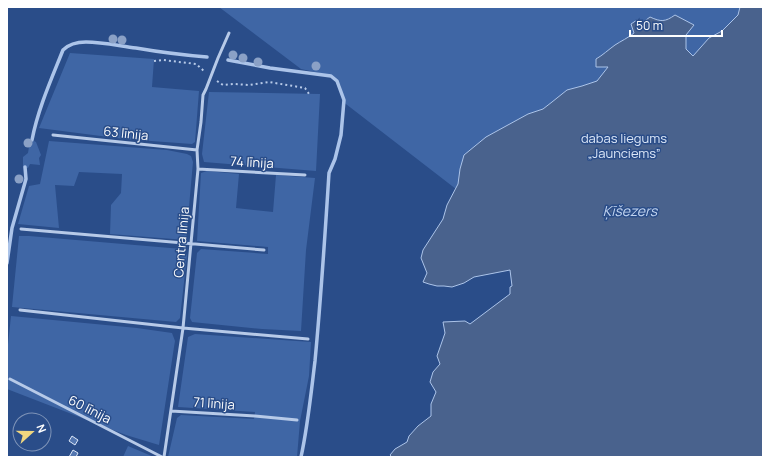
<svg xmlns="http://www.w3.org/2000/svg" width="770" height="464" font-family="Manrope,sans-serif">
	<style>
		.green { fill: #3f66a5 }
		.water { fill: #49628d; stroke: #acc4e9 }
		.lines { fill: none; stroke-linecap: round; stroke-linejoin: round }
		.stream { stroke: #acc4e9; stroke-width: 3.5 }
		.building { fill: #5376b0; stroke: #dbe6f7 }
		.path { stroke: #b7cae8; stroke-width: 2; stroke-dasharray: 2 3; stroke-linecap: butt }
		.lane { stroke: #b7cae8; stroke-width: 3 }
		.tree { fill: #8ba1c6 }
		.labels { text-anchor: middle; stroke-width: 3; stroke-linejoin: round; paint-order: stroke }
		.street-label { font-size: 13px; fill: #fff; stroke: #2a4d89 }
		.park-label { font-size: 13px; fill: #dbe6f7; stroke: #2a4d89 }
		.water-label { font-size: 14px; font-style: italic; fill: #c3d5f0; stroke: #2a4d89 }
	</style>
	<rect width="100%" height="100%" fill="#2a4d89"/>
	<path class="green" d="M219,7H763V426L342,101L341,86L333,76L301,69Z
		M70,53L154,59L152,87L199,91L195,142L192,144L124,139L39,128Z
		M209,92L320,94L316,171L204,162L202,154Z
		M30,140H32L36,142L41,155L39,158L40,165L30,164L28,168L23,167V157L28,153Z
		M49,141L167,150L187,154L191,156L193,162L186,240L110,234L111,205L121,193L122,174L79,172L74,186L55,185L59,228L18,224L29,186L40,184Z
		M207,171L239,174L236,208L273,212L276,175L315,178L306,250L301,331L262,329L192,322L190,318L197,253L201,249L268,254V247L197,241L201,173Z
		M19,236H29L182,249L187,255L180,318L176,322L12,307Z
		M11,316L137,328L172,333L175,341L174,347L159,445L126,435L7,389V354Z
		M195,334L311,342L309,376L300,421L297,457H168L177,418L181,415L254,419L255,412L178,407L188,337Z
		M128,446L154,457H123Z"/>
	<path class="water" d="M740,7H763V457H392L390,455L395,449L407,442L409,436L418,426L431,416V404L436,392L430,382L433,372L440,364L437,356L445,333L443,322L465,321L470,324L510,294V287L512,286L510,270L474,277L464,283L452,287L444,286H437L429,284L423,282L427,273L421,258L423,250L443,219L447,205L458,184L460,169L464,155L486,137L528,114L543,109L552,102L567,90L582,86L597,81L608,67H596V59C603,55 608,50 615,45C621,41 628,38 634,33L631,24L637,20L642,23L650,17C661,22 665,22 675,15L694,25L686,35V49L693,56L709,38L722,31L738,15Z"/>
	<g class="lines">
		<path class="stream" d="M228,60L270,68L331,76L337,81L344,100L341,135L335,159L329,173C325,236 321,298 315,361C311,393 308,425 301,457
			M32,140C38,109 51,80 63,50C69,44 78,42 86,42C102,42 120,46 136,48C159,52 183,55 207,57
			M7,263L12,228L26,179L25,167"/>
	</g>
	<path class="building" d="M72,436L78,440L75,445L69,441Z
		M73,450L78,453L76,457H69Z"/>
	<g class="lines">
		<path class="path" d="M154,61L163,60L196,64L204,71
			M217,81L223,85L234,84L249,85L269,82L305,88L309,94"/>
		<path class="lane" d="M53,135L197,150
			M198,169L305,175
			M21,229L264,250
			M20,310L183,328L308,339
			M10,379L162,457
			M171,411L255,416L297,420
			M164,457L183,328L198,169L197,150L201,122L203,95L206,89L218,58L229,33"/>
	</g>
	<g class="tree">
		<circle cx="113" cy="39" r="4.5"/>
		<circle cx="122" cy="40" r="4.5"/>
		<circle cx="233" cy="55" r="4.5"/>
		<circle cx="243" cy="58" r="4.5"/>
		<circle cx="258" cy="62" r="4.5"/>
		<circle cx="316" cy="66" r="4.5"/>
		<circle cx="28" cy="143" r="4.5"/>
		<circle cx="19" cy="179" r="4.5"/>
	</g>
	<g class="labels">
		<g class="street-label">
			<text transform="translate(126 133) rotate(6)" y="5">63 līnija</text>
			<text transform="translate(252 162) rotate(3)" y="5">74 līnija</text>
			<text transform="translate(181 242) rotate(-85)" y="5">Centra līnija</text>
			<text transform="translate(214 403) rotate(4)" y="5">71 līnija</text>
			<text transform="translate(90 409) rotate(27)" y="5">60 līnija</text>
		</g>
		<g class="park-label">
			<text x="624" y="143">dabas liegums<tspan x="624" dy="15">„Jaunciems”</tspan></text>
		</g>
		<g class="water-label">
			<text x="630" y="216">Ķīšezers</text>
		</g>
	</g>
	<rect width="770" height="464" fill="none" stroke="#ffffff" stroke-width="16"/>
	<g transform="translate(32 432) rotate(69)"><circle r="19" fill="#2a4d89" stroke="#7f94b8"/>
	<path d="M0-3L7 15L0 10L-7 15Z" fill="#efd67f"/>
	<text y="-6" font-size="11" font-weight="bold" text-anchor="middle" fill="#ffffff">N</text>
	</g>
	<path d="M630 30v6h92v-6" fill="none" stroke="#ffffff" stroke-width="2"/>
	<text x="636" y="30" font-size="12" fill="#ffffff" stroke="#2a4d89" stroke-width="3" paint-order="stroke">50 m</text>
</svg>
